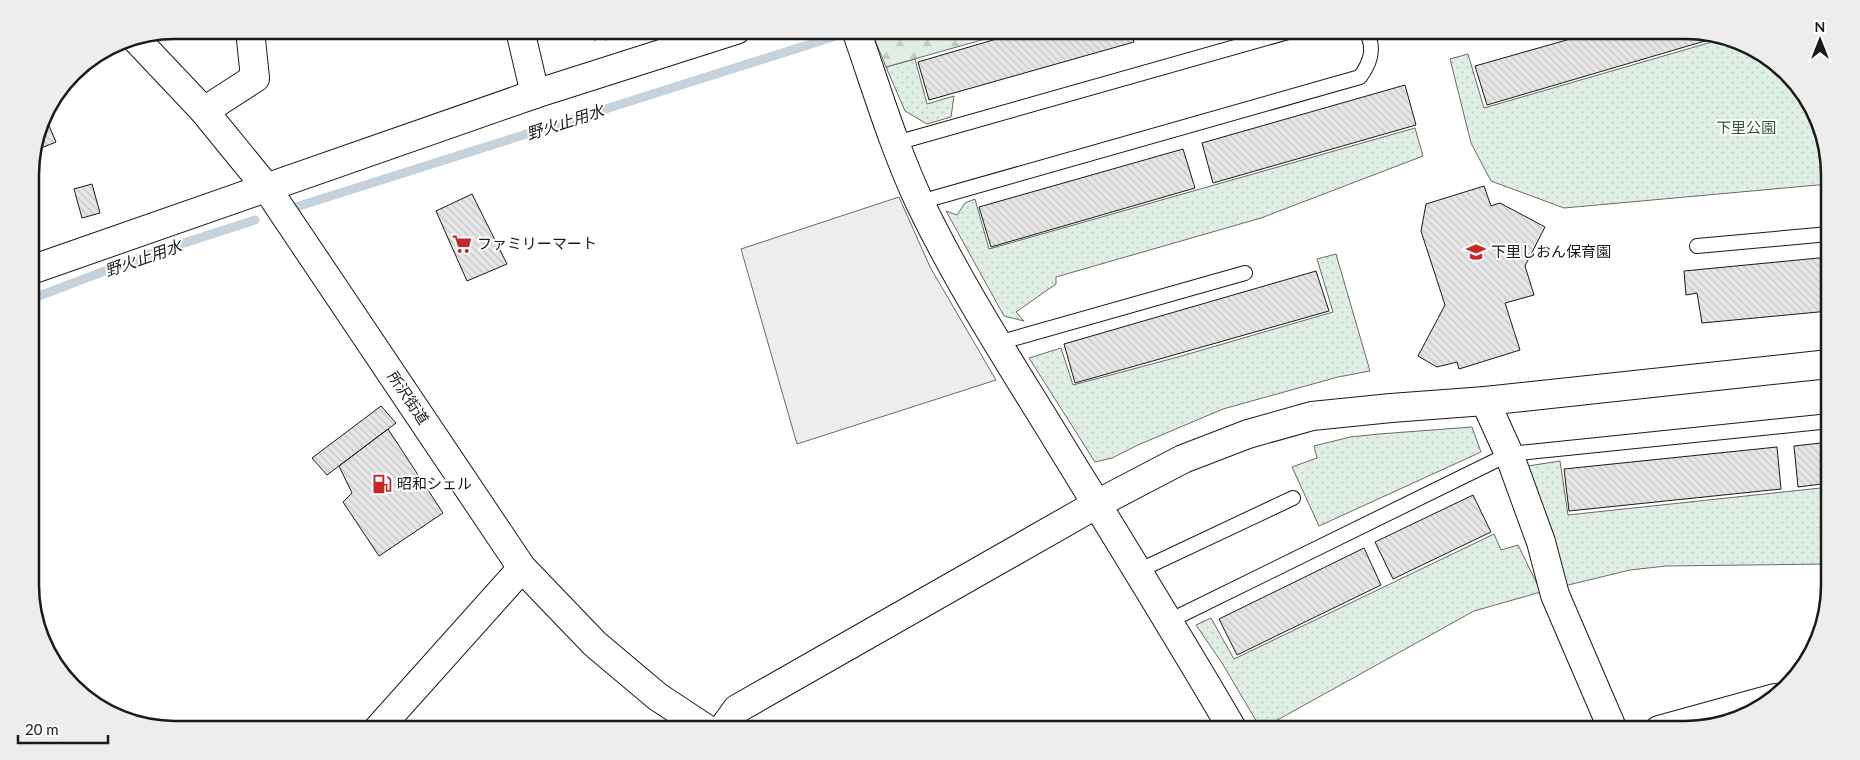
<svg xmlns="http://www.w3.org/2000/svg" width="1860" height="760" font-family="Lato,'Noto Sans JP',sans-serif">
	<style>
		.grass { fill: url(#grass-dots); stroke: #6a6a6a }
		.forest { fill: url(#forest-firs); stroke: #6a6a6a }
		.parking { fill: #ededed; stroke: #6a6a6a }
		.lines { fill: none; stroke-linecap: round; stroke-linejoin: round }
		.stream { stroke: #c6d2dc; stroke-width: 9 }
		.building { fill: url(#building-back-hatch); stroke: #1a1a1a }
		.lane-casing { stroke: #1a1a1a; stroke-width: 16 }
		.street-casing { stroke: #1a1a1a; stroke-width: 30 }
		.secondary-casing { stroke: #1a1a1a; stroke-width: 30 }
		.primary-casing { stroke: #1a1a1a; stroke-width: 30 }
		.lane { stroke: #fff; stroke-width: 14 }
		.street { stroke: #fff; stroke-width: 28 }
		.secondary { stroke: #fff; stroke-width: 28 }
		.primary { stroke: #fff; stroke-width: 28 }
		.labels { text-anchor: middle; stroke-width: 4; stroke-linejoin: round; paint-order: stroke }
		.park-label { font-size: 15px; fill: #2b5a34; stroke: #fff }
		.poi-label { font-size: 15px; fill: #1a1a1a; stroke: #fff; text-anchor: start }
		.street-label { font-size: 15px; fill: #1a1a1a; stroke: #fff }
		.water-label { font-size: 16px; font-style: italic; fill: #1a1a1a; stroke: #fff }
		.rim { fill: none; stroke: #1a1a1a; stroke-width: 2.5 }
	</style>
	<defs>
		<pattern id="grass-dots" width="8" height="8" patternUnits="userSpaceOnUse" patternTransform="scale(1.25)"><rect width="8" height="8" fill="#e0efe3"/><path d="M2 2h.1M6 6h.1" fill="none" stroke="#c0ccc2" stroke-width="1.8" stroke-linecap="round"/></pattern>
		<pattern id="forest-firs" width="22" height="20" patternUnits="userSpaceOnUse" patternTransform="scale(1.25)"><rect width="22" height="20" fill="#e0efe3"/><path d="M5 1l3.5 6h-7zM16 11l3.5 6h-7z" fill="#c0ccc2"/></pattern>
		<pattern id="building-back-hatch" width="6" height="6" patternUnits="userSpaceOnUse" patternTransform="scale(1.25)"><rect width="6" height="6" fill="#e6e6e6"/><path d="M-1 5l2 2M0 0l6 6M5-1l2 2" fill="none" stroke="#c5c5c5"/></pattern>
	</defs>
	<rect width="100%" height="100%" fill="#fff"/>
	<path class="grass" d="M1729,37L1794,80L1829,156V184L1564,208L1491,181L1471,143L1450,59L1468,54L1484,108Z
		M915,59L927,104L954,96L951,117L927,124L905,111L886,67Z
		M1415,128L1423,156L1261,218L1056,277V284L1016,312L1024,321L1004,316L946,211L957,215L965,203L975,199L989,249Z
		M1336,254L1370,371L1338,377L1223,409L1138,445L1112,458L1095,462L1029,358L1061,348L1073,385L1178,357L1333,312L1317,259Z
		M1472,427L1481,452L1319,526L1292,467L1317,458L1314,446L1350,437L1379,434Z
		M1560,461L1568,515L1830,487V564L1666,566L1630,570L1564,586L1528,466Z
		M1494,534L1501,550L1518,545L1541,592L1474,611L1261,729L1222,663L1196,625L1211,618L1234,659Z"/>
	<path class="forest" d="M871,30H1017L886,67Z"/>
	<path class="parking" d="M899,197L930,267L996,380L797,444L741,249Z"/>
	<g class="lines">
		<path class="stream" d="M296,207L833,37
			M31,299L147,255L255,220"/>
	</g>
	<path class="building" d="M591,30H632V31L630,32V34L605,40V38L594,40Z
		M1027,30H1130L1134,42L929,100L918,62Z
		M1149,30H1175L1151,37Z
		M1602,30H1685L1722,36L1487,105L1475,66Z
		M1405,85L1416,125L1213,183L1202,143Z
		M44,114L56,142L34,151Z
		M1183,149L1195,188L991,247L979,207Z
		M92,184L100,213L82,218L74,189Z
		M1484,186L1491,206L1500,203L1545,227L1525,266L1534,295L1505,303L1520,350L1459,369L1457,362L1437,367L1418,356L1445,305L1421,231L1426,204Z
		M472,194L507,264L467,281L436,211Z
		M1829,257V311L1702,323L1697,293L1686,295L1684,271Z
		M1316,271L1329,311L1075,383L1064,344Z
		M381,406L396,423L327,475L312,458Z
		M388,429L443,513L379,556L343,502L352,493L339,466Z
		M1830,442V483L1798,487L1794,446Z
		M1777,447L1781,489L1569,511L1564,469Z
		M1473,495L1491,532L1393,579L1375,542Z
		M1364,548L1381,585L1237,655L1219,619Z"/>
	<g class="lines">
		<defs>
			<path id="lane" d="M896,143L1295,30
				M920,202L1360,77C1371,62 1376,47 1365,30
				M1697,246L1829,234
				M998,343L1245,273
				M1138,571L1293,498
				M1169,621L1509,454L1830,421"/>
			<path id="street" d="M520,30L535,94
				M856,30C876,87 894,148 920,203C957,280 1003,352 1048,425C1110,526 1173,627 1233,730
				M204,111L255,78L250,30
				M1485,401L1509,454L1541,542L1555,595L1613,730
				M377,730L522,568
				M1659,730L1775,698"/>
			<path id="secondary" d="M31,270L535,94L736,30
				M722,730L737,709L1097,504L1183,459L1248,434L1312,416L1391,408L1485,401L1829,364"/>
			<path id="primary" d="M135,38L204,111L266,187L522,568L595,644L658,697L708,730"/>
		</defs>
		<use href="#lane" class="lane-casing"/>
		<use href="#street" class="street-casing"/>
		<use href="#secondary" class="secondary-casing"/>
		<use href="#primary" class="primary-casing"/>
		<use href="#lane" class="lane"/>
		<use href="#street" class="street"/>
		<use href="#secondary" class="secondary"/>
		<use href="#primary" class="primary"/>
	</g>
	<defs>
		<symbol id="supermarket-bare" viewBox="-9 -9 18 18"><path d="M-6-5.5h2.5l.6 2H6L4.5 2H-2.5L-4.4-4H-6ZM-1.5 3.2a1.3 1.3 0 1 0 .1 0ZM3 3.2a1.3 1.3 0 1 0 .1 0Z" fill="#c62828" stroke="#fff" stroke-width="2.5" paint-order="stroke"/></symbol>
		<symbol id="school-bare" viewBox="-9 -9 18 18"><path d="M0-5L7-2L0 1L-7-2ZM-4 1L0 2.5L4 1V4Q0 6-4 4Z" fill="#c62828" stroke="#fff" stroke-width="2.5" paint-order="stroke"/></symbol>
		<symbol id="fuel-bare" viewBox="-9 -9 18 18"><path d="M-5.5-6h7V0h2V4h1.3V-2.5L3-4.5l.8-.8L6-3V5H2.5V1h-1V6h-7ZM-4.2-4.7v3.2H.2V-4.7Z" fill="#c62828" stroke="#fff" stroke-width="2.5" paint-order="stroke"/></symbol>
	</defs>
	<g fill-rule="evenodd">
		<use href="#supermarket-bare" x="448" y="230" width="28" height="28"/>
		<use href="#school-bare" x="1462" y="238" width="28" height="28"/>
		<use href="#fuel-bare" x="368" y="470" width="28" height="28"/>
	</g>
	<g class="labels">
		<g class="park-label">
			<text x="1746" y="133">下里公園</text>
		</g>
		<g class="poi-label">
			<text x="477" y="249">ファミリーマート</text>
			<text x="1491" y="257">下里しおん保育園</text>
			<text x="397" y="489">昭和シェル</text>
		</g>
		<g class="street-label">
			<text transform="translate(408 398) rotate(56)" y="5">所沢街道</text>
		</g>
		<g class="water-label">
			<text transform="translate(565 122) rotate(-18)" y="6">野火止用水</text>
			<text transform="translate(143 258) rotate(-19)" y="6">野火止用水</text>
		</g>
	</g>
	<path d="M0 0H1860V760H0ZM175 39H1685A136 136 0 0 1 1821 175V585A136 136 0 0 1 1685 721H175A136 136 0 0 1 39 585V175A136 136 0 0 1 175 39Z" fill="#ededed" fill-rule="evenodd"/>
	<path class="rim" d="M175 39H1685A136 136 0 0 1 1821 175V585A136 136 0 0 1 1685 721H175A136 136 0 0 1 39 585V175A136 136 0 0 1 175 39Z"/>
	<g transform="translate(1820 40)" stroke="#ffffff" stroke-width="4" paint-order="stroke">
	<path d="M0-4L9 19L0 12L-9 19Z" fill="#1a1a1a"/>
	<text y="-8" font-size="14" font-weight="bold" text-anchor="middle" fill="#1a1a1a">N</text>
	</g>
	<path d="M18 735v8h90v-8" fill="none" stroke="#1a1a1a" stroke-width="2.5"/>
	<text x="25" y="735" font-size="15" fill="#1a1a1a" stroke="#ffffff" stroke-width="4" paint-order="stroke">20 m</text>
</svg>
